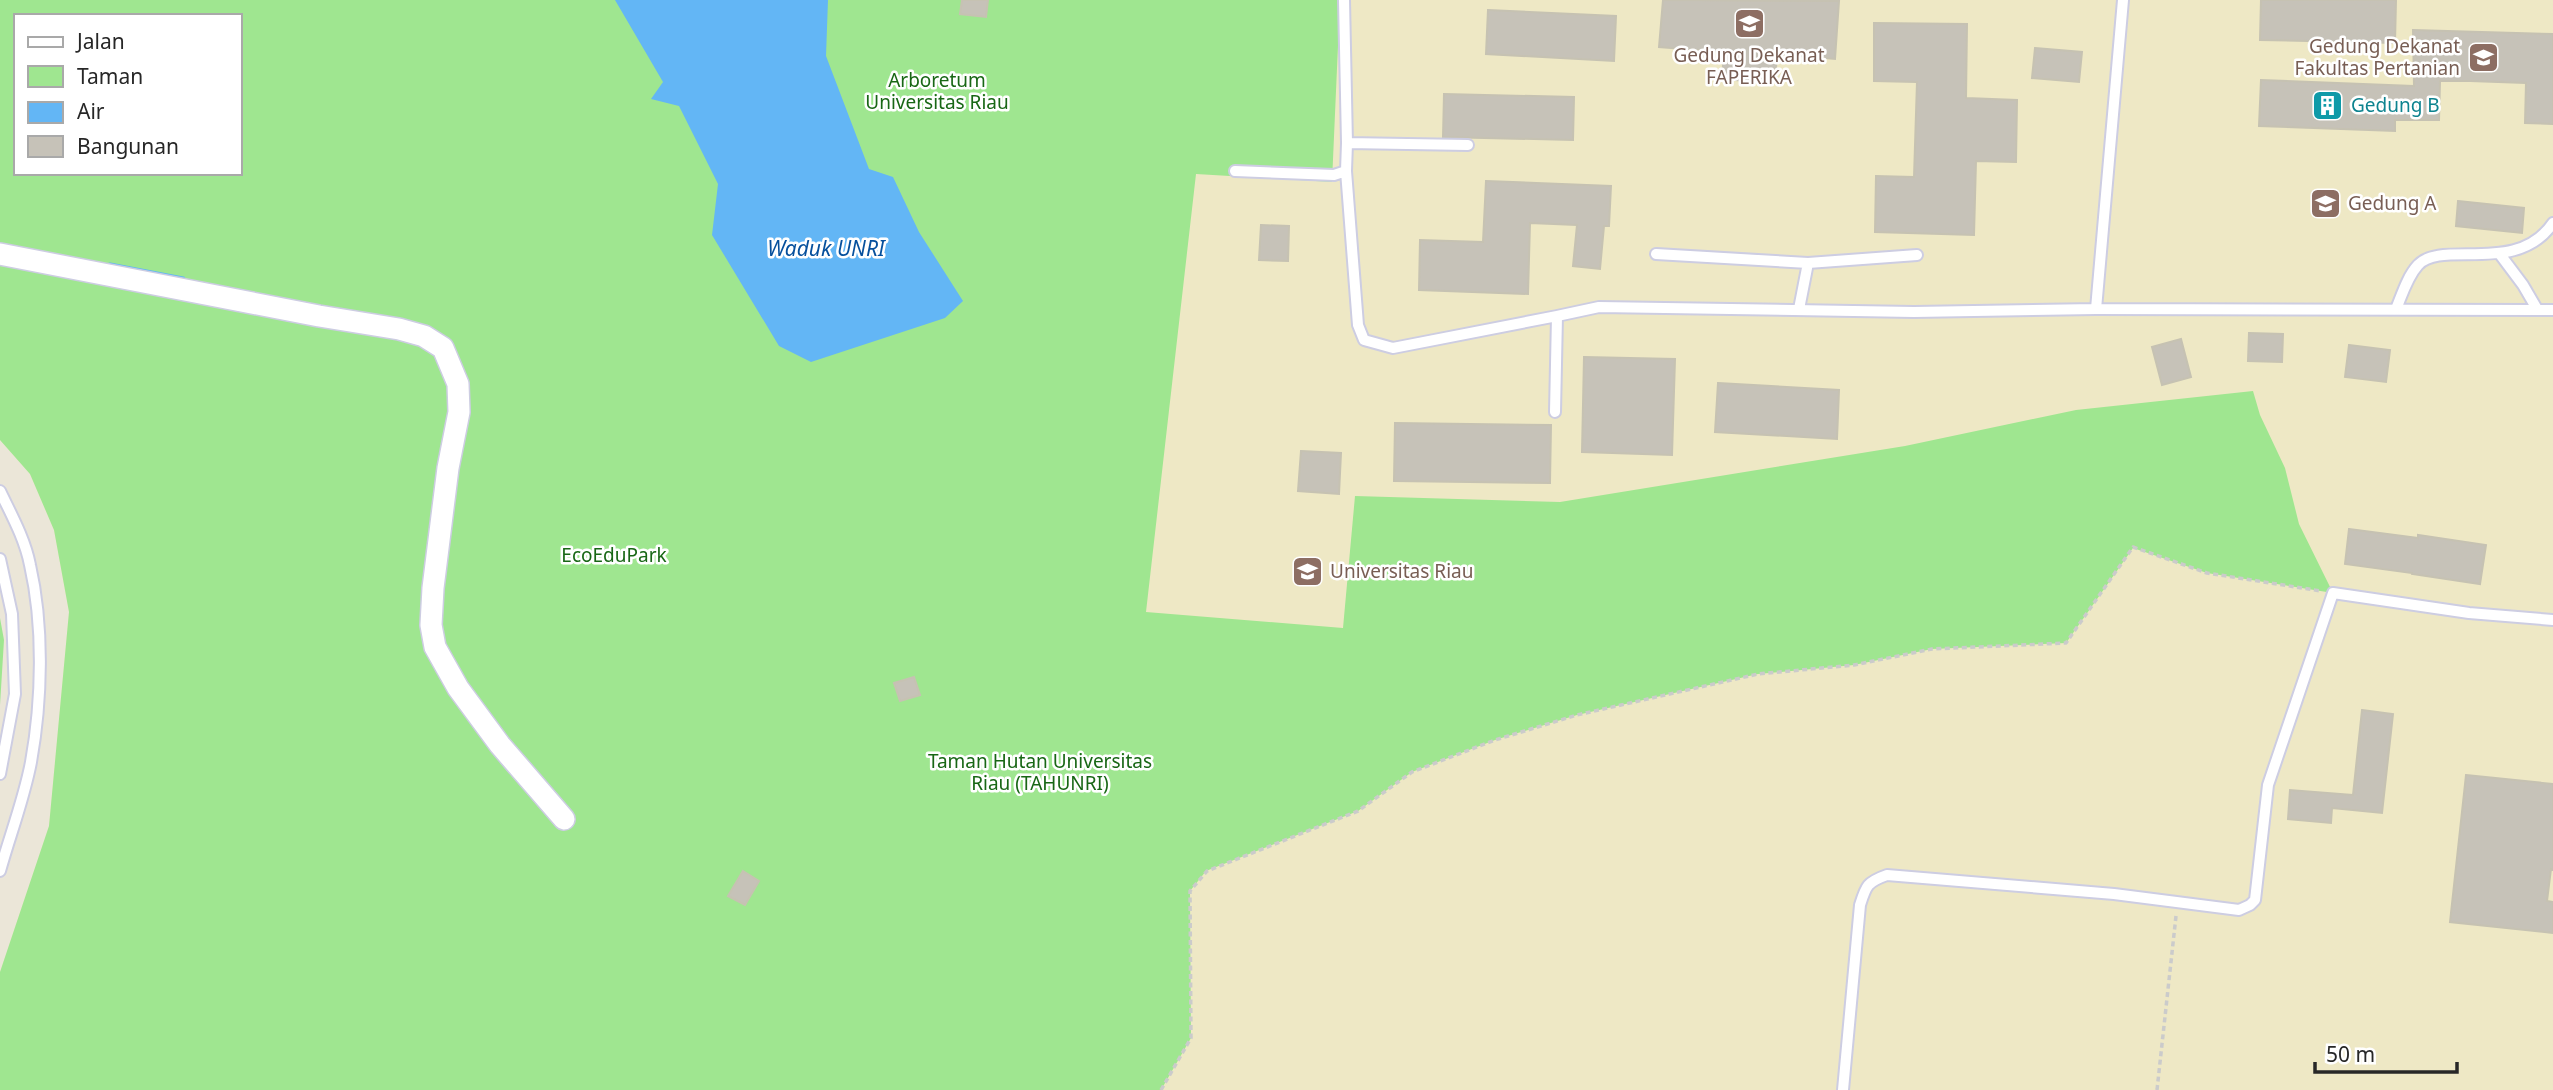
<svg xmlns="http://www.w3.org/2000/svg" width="2553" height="1090" font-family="'Noto Sans',sans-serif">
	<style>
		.education { fill: #eee8c5; fill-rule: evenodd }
		.green { fill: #9fe690; fill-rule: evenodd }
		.water { fill: #63b6f5 }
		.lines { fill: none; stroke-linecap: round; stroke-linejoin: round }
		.stream { stroke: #63b6f5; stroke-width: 5 }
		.building { fill: #c6c2b8; stroke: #c6c2b2; stroke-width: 2 }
		.service-casing { stroke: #cdcde2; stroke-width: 14 }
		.minor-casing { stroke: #cdcde2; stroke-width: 24 }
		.path { stroke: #cbcbcb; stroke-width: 3.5; stroke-dasharray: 5 3.5; stroke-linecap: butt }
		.service { stroke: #fff; stroke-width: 10 }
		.minor { stroke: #fff; stroke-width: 21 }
		.labels { text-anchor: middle; stroke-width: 5; stroke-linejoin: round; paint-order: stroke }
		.education-label { font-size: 19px; fill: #785e54; stroke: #fff; text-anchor: start }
		.park-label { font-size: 19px; fill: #186715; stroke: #fff }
		.culture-label { font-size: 19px; fill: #0d838f; stroke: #fff; text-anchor: start }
		.water-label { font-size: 21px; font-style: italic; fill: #06509d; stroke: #fff }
	</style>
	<rect width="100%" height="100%" fill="#ebe6d8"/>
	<path class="education" d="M0,0H2553V1090H0V972L49,826L69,612L54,530L30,474L0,440ZM16,16H240V173H16Z"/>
	<path class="green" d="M0,0H1340L1332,182L1196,174L1146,612L1343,628L1355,496L1560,502L1905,446L2076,410L2253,391L2260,415L2285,468L2299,524L2333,593L2207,573L2133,548L2066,643L1932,649L1854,665L1758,674L1577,715L1495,740L1412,772L1358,811L1206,871L1190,891L1191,1038L1161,1090H0V972L49,826L69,612L54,530L30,474L0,440ZM16,16H240V173H16Z
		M0,618L4,640L0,705Z"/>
	<path class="water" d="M615,0H828L826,56L869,169L893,177L919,232L963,301L945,318L811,362L779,346L712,235L718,184L679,106L651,99L663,82Z"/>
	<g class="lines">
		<path class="stream" d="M110,265L183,279"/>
	</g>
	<path class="building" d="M962,0H988L986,17L960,14Z
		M1663,0L1839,1L1835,59L1777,54L1775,83L1722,79L1724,52L1659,47Z
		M2261,0H2396L2395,43L2260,40Z
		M1488,10L1616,16L1614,61L1486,54Z
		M1874,23L1967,24L1966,98L2017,100L2016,162L1976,161L1974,235L1875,232L1876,176L1914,177L1917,82L1874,81Z
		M2413,30L2553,34V124L2525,123L2526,83L2470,81H2440L2439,120H2395V131L2259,126L2261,80L2414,86Z
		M2035,48L2082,52L2079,82L2032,78Z
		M1444,94L1574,97L1573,140L1443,137Z
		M1486,181L1611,186L1609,226H1604L1600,269L1573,266L1577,225L1530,223L1528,294L1419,290L1420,240L1483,242Z
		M2458,201L2524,208L2522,233L2456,226Z
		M1261,225L1289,226L1288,261L1259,260Z
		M2249,333L2283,334L2282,362L2248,361Z
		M2181,339L2191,377L2162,385L2152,347Z
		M2349,345L2390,350L2386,382L2345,377Z
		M1584,357L1675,359L1672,455L1582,452Z
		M1718,383L1839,390L1837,439L1715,432Z
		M1395,423L1551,425L1550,483L1394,481Z
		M1301,451L1341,453L1339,494L1298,491Z
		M2349,529L2418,538V535L2486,545L2480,584L2412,574V573L2345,564Z
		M914,677L920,695L900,701L894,683Z
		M2362,710L2393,714L2382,813L2332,808L2331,823L2288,819L2290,790L2353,795Z
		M2466,775L2553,784V870L2551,869L2547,901L2553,902V933L2450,922Z
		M743,871L759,881L745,905L728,896Z"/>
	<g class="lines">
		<defs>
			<path id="service" d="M1344,0L1347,143L1468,145
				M1235,171L1334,175L1346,171L1347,143
				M1346,171L1358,325L1364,340L1393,348L1557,316
				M2499,253L2523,285L2537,309
				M1656,254L1808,263L1917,255
				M1799,309L1808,263
				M2096,309L2123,0
				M2396,309C2402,295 2407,277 2418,265C2442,239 2517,276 2553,223
				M1555,412L1557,316L1599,307L1914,312L2096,309L2553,310
				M0,491C11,514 25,539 30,565C44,626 42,701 31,762C24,799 10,835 0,871
				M0,559L12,614L15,694L0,774
				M1843,1090L1860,905C1866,886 1867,882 1887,875L2114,894L2239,910L2250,905L2255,900L2268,785L2333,593L2469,613L2553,620"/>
			<path id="minor" d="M0,254L319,316L399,329L424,336L443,348L458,384L459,412L448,468L433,588L431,625L435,647L458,688L500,745L564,819"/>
		</defs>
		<use href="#service" class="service-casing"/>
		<use href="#minor" class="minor-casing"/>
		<path class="path" d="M1161,1090L1191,1038L1190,891L1207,871L1358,811L1412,772L1495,740L1577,715L1758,674L1854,665L1932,649L2066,643L2133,547L2207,573L2321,591
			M2157,1090L2176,916"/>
		<use href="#service" class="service"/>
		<use href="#minor" class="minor"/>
	</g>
	<defs>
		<symbol id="university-square" viewBox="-11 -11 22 22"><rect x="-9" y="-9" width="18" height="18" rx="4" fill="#8d6e63" stroke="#fff"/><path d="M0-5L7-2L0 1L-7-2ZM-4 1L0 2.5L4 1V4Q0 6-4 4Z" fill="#fff"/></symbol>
		<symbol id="building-square" viewBox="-11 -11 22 22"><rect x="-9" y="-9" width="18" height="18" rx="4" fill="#0f9aa8" stroke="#fff"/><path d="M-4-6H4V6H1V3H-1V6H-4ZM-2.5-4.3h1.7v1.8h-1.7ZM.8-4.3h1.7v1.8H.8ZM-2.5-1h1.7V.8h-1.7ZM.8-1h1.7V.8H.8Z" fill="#fff"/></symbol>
	</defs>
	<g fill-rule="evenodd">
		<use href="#university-square" x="1732" y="6" width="35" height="35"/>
		<use href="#university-square" x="2466" y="40" width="35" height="35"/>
		<use href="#building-square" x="2310" y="88" width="35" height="35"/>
		<use href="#university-square" x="2308" y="186" width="35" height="35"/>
		<use href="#university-square" x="1290" y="554" width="35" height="35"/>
	</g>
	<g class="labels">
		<g class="education-label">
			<text x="2460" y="53" text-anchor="end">Gedung Dekanat<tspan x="2460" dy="22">Fakultas Pertanian</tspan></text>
			<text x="1749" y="62" text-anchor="middle">Gedung Dekanat<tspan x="1749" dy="22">FAPERIKA</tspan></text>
			<text x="2348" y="210">Gedung A</text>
			<text x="1330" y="578">Universitas Riau</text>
		</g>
		<g class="park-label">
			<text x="937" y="87">Arboretum<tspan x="937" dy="22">Universitas Riau</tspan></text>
			<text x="614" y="562">EcoEduPark</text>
			<text x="1040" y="768">Taman Hutan Universitas<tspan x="1040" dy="22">Riau (TAHUNRI)</tspan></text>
		</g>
		<g class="culture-label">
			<text x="2351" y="112">Gedung B</text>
		</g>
		<g class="water-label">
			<text x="826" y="256">Waduk UNRI</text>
		</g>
	</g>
	<rect x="14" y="14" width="228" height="161" fill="#ffffff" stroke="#a9a9a9" stroke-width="2"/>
	<rect x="28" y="37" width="35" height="10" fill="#ffffff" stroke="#a9a9a9" stroke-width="2"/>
	<text x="77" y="49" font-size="21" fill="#272727">Jalan</text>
	<rect x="28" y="66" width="35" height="21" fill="#9fe690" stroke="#a9a9a9" stroke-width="2"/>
	<text x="77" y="84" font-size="21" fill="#272727">Taman</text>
	<rect x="28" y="102" width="35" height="21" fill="#63b6f5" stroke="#a9a9a9" stroke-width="2"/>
	<text x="77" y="119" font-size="21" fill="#272727">Air</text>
	<rect x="28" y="136" width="35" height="21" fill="#c6c2b8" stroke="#a9a9a9" stroke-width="2"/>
	<text x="77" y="154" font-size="21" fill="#272727">Bangunan</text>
	<path d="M2315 1062v10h142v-10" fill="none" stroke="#272727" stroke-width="3.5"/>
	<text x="2326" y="1062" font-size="21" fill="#272727" stroke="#ffffff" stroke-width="5" paint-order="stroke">50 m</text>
</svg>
